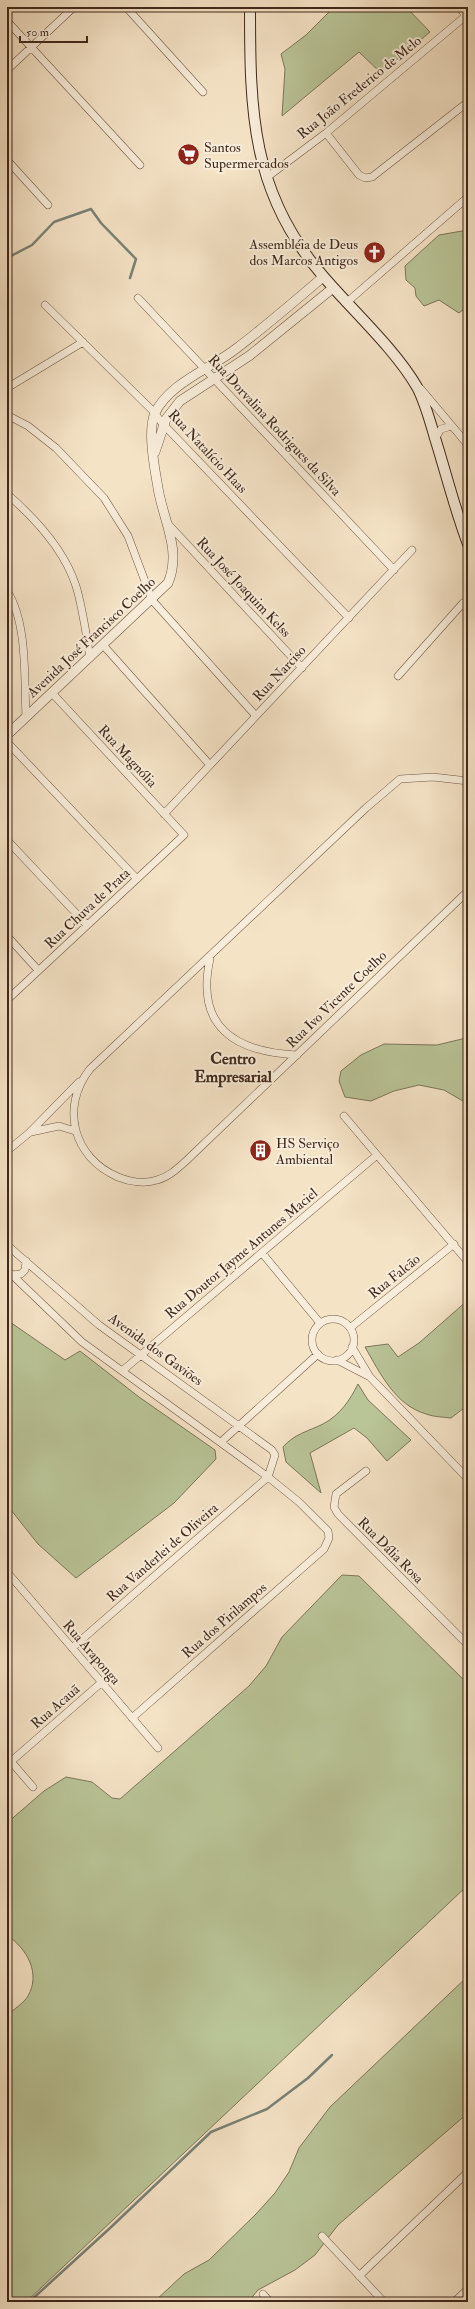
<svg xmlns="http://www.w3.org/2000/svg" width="475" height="2309" font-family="'IM FELL Double Pica',serif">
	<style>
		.green { fill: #b9c497; stroke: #7d765a }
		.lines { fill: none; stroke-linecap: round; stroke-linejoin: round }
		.stream { stroke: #788276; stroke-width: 2.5 }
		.minor-casing { stroke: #6e5746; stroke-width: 8 }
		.tertiary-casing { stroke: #6e5746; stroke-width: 10 }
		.secondary-casing { stroke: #41281c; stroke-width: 12 }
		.minor { stroke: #f8edda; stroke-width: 7 }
		.tertiary { stroke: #f8edda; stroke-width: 9 }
		.secondary { stroke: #f8edda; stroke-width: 10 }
		.labels { text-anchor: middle; stroke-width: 4; stroke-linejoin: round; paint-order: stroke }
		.street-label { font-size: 14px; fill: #41281c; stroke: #f8edda }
		.poi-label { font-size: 14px; fill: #41281c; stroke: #f8edda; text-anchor: start }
		.quarter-label { font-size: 16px; font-weight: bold; fill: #41281c; stroke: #f8edda }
	</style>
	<rect width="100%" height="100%" fill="#f5e3c6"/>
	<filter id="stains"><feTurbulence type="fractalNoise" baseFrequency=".005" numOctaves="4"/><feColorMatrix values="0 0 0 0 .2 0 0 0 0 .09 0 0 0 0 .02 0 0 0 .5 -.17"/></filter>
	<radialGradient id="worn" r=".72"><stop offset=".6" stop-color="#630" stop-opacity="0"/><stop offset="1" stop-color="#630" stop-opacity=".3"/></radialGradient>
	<path class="green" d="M334,7H406L430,32L381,73L359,52L282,116L285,69L281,54L306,35Z
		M468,230V306L459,313L439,300L424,306L416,296L415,288L406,280L405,266L439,235Z
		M468,1034V1104L444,1090L419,1085L394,1091L371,1101L345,1097L339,1081L341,1071L361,1055L384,1044L437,1045L462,1039Z
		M468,1300V1405L451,1418C443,1417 434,1417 426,1414C395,1405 380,1373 365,1347L388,1344L398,1357L419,1343Z
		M7,1320L65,1360L80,1351L139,1397L215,1450L216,1459L174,1503L76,1578L38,1544L7,1505Z
		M358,1384L368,1400L411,1440L387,1461L367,1438L354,1428L310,1453L321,1493L286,1462L283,1447C294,1434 309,1431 323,1424C340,1415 350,1400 358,1384Z
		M342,1575L359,1576L468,1684V1885L26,2302H7V2015C13,2010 24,2003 28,1996C41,1973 27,1949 7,1935V1823L44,1791L66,1777L92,1782L112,1798L120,1799L249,1686L266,1666L282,1637Z
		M468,1976V2113L338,2225L315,2255L295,2270L258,2290L248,2302H154L184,2274L209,2260L256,2214L275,2193L289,2172L299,2148L330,2107Z"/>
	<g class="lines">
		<path class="stream" d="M7,258L32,245L54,222L91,209L101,223L136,259L130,278
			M29,2302L109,2229L211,2132L267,2109L308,2078L332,2055"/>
		<defs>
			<path id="minor" d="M126,7L203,92
				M459,7L468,18
				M7,21L140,165
				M7,70L74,7
				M326,133L359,175L365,178L372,177L468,102
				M7,160L48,205
				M266,178L326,133L468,14
				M138,298L394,570
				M346,303L468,197
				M45,305L154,412L162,423L349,618
				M7,388L83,342
				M421,389L468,445
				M7,415L28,426L56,448L104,498L128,536L152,600L256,716
				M435,439L441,429L452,426
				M7,494C36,519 64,549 76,586C83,609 86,634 90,658
				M168,524L302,668
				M7,591C28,623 24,680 26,717
				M103,645L210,765
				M398,676L463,603L468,608
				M7,742L137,879
				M468,781L433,777L400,779L366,808L90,1069C60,1107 73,1158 118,1177C130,1182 145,1184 157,1180C169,1177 178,1168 187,1160L468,891
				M164,814L412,550
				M7,840L87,925
				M7,936L38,970
				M210,959C195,1027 235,1052 297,1055
				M7,1000L184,835L52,693
				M344,1116L468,1262
				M31,1132L59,1126L75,1131
				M7,1151L29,1133L79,1082
				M7,1245L99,1325L272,1450L275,1455L268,1477L72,1648
				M262,1253L320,1323
				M7,1270L82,1342L268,1477L299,1502L328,1531L329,1538L324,1549L132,1718
				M12,1275L21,1274L25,1270L26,1261
				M312 1340a21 21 0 1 1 42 0a21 21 0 1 1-42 0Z
				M350,1328L454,1244
				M352,1347L370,1377L468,1479
				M337,1360L370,1377
				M122,1371L377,1155
				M221,1442L318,1354
				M366,1471L336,1494L334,1507L338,1514L468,1645
				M7,1572L158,1748
				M7,1757L33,1787
				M7,1765L102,1682
				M322,2236L384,2302
				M359,2276L468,2172
				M263,2294L270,2302
				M454,2302L468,2289"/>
			<path id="tertiary" d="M155,452L166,419L180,401L249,356L333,288
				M7,735L168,583C182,550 163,520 158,488C155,470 147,431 155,413C169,383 212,368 237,348C266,326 295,301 323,277"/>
			<path id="secondary" d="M250,7C250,111 251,193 323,276C352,310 395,349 417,387C425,402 430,421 435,438C446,473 455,510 468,544"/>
		</defs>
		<use href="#minor" class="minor-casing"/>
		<use href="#tertiary" class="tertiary-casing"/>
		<use href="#secondary" class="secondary-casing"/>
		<use href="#minor" class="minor"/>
		<use href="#tertiary" class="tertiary"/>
		<use href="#secondary" class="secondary"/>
	</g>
	<defs>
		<symbol id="supermarket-disc" viewBox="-11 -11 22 22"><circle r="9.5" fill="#8f2418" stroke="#f8edda"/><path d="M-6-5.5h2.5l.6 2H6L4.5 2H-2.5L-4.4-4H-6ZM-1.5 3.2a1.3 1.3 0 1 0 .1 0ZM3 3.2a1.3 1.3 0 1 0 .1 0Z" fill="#fff"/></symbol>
		<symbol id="church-disc" viewBox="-11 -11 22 22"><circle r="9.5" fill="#8f2418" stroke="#f8edda"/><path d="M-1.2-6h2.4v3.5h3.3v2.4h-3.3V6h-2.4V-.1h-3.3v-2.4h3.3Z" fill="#fff"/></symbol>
		<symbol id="building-disc" viewBox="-11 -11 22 22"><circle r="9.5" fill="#8f2418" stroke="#f8edda"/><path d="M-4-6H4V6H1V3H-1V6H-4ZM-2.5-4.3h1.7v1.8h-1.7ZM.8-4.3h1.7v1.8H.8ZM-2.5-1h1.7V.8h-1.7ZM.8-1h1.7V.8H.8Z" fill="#fff"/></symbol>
	</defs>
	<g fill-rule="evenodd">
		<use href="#supermarket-disc" x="176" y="142" width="25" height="25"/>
		<use href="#church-disc" x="362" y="240" width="25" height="25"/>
		<use href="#building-disc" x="248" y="1138" width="25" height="25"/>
	</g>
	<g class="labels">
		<g class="street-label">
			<text transform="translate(359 87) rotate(-39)" y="5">Rua João Frederico de Melo</text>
			<text transform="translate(275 425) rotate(47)" y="5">Rua Dorvalina Rodrigues da Silva</text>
			<text transform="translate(208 451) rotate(47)" y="5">Rua Natalício Haas</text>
			<text transform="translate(244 587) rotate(47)" y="5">Rua José Joaquim Kelss</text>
			<text transform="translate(91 637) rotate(-43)" y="5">Avenida José Francisco Coelho</text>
			<text transform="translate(279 673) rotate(-47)" y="5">Rua Narciso</text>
			<text transform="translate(128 756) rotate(47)" y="5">Rua Magnólia</text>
			<text transform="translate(87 908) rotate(-43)" y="5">Rua Chuva de Prata</text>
			<text transform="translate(336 999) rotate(-44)" y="5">Rua Ivo Vicente Coelho</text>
			<text transform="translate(241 1253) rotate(-40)" y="5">Rua Doutor Jayme Antunes Maciel</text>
			<text transform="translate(394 1276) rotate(-39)" y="5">Rua Falcão</text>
			<text transform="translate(156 1349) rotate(36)" y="5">Avenida dos Gaviões</text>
			<text transform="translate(391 1550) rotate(45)" y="5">Rua Dália Rosa</text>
			<text transform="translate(162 1552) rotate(-41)" y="5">Rua Vanderlei de Oliveira</text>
			<text transform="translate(224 1620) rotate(-41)" y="5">Rua dos Pirilampos</text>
			<text transform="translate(92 1652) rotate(49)" y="5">Rua Araponga</text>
			<text transform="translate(55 1706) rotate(-41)" y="5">Rua Acauã</text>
		</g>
		<g class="poi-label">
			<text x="204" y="152">Santos<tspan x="204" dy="16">Supermercados</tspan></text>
			<text x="358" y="249" text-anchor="end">Assembléia de Deus<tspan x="358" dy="16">dos Marcos Antigos</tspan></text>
			<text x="276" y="1148">HS Serviço<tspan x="276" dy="16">Ambiental</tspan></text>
		</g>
		<g class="quarter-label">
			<text x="233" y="1064">Centro<tspan x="233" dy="18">Empresarial</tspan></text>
		</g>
	</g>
	<rect width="475" height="2309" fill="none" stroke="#f5e3c6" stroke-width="24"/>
	<rect x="8" y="8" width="459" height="2293" fill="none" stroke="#41281c" stroke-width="2"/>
	<rect x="12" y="12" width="451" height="2285" fill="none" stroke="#41281c"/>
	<path d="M20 36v6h67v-6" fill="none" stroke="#41281c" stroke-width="2"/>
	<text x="26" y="36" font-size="12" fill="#41281c" stroke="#f8edda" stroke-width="3" paint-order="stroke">50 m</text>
	<rect width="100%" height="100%" filter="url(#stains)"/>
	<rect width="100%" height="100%" fill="url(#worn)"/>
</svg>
